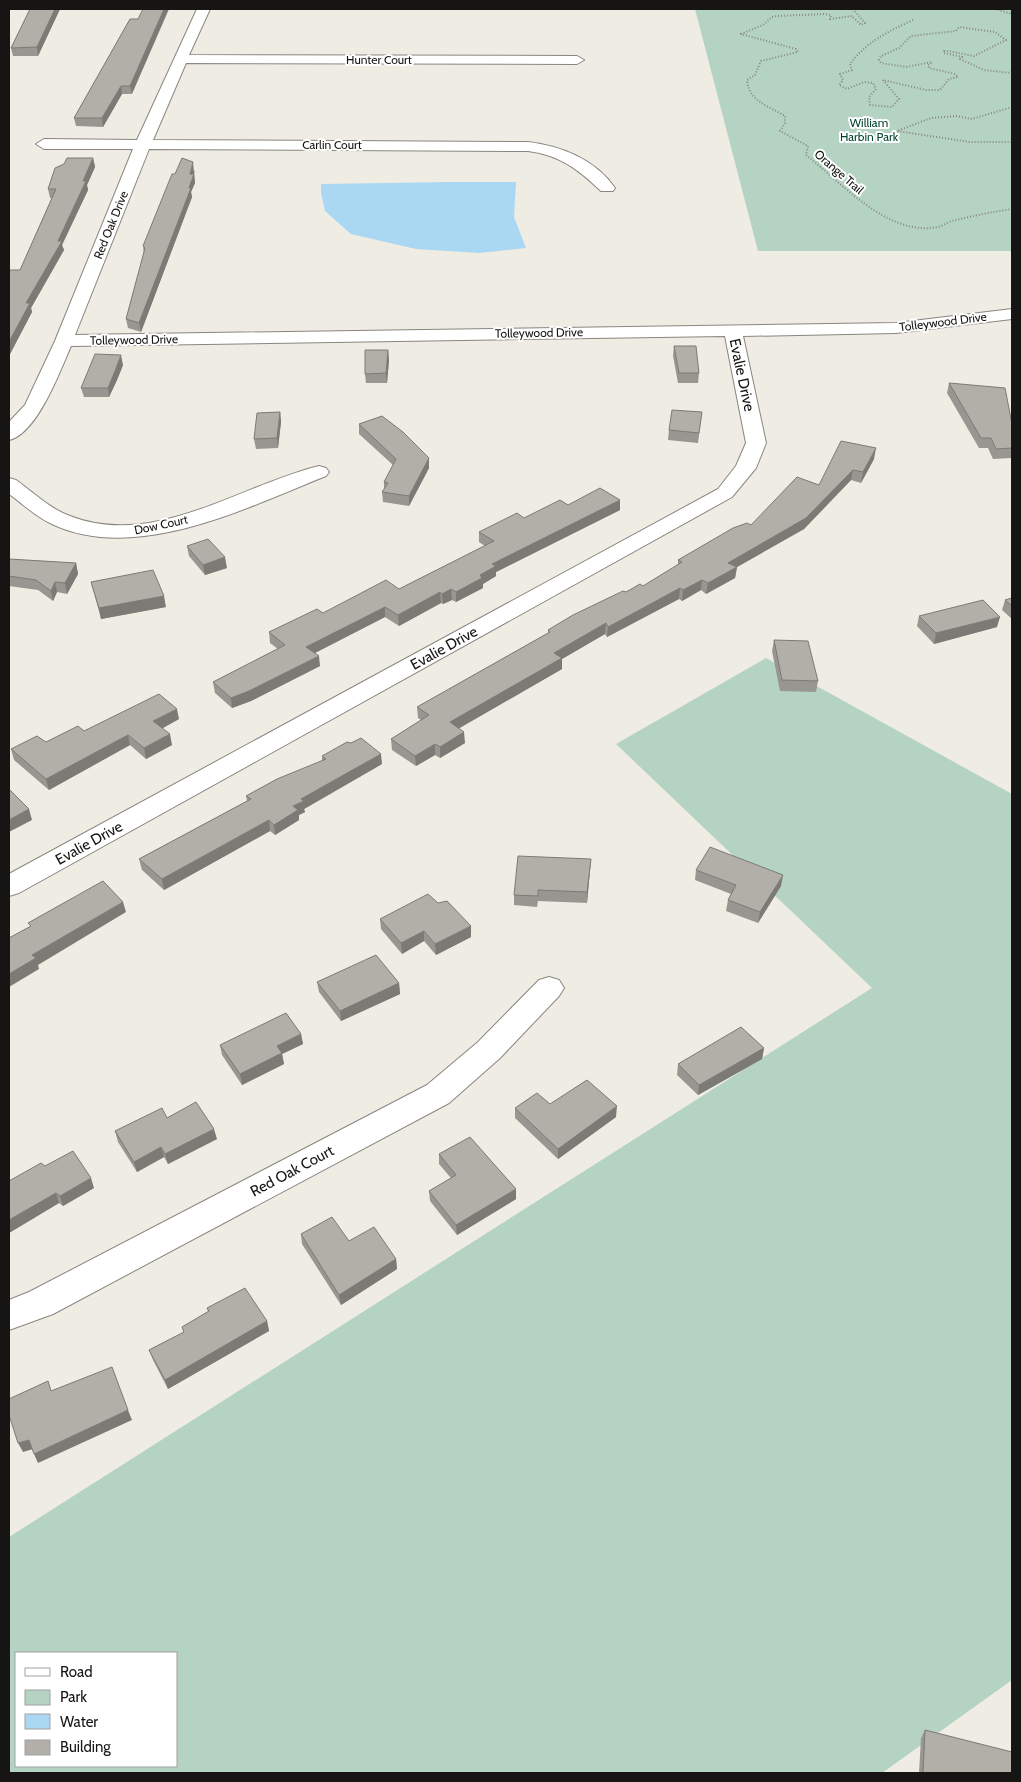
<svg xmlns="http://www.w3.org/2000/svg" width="1021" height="1782" font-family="Cabin,sans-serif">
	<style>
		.green { fill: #b4d3c3; fill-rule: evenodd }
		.water { fill: #aad7f2 }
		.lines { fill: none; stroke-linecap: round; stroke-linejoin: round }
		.street-casing { stroke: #89867f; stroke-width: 2 }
		.path { stroke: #898782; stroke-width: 2; stroke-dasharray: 1 2; stroke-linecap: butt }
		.street { fill: #fff; fill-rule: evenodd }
		.wall { fill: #989690 }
		.shaded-wall { fill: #7c7a75 }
		.building { fill: #b1afa7; stroke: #7c7a75 }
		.labels { text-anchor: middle; stroke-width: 4; stroke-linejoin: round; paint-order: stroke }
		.far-street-label { font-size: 12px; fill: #161513; stroke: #fff }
		.far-park-label { font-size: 12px; fill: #03452f; stroke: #fff }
		.street-label { font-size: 15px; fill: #161513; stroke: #fff }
	</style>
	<rect width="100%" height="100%" fill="#efece4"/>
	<path class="green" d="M695,9H1012V251H758Z
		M766,658L1012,794V1680L882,1773H9V1537L872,988L616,744ZM16,1653H176V1766H16Z"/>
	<path class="water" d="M451,182H516L514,217L526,248L479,253L416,249L351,234L325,211L321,193V184Z"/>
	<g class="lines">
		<defs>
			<path id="street" d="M197,9H210L189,55L577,56L584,60L577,64L186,63L153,140L528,142C561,146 595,159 615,188L613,191H601C579,170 560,155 528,151L149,149L75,335L896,323L1012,309V319L896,333L743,336L766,443L756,468L732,497L19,893L9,896V874L718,489L736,466L746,443L725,336L71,346C60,371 37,434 9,440V422L25,405L55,341L133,149H44L36,144L44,139L137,140Z
				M319,466L326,468L329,472L326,476C248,507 136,564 52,524C36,517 23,504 9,494V478L16,480C33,492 50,509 70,516C153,549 241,485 319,466Z
				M549,977L559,980L564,988L559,996L500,1058L449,1103L53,1314L9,1330V1300L29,1292L427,1085L478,1042L539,980Z"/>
		</defs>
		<use href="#street" class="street-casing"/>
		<path class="path" d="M853,9L865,23L861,25L852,16L830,19L831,15L824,14L777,16L772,17L763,25L741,34L796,49L798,52L761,61L755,75L747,80C749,102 769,106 785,116V123L780,131L808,146L806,155C842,183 888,237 938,227C943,226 947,222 952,221C972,216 992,212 1012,209
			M995,9L1012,14
			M913,20C889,31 866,42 850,64L852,70L840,74L843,80L839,85L847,89L864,82L873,83L876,89L869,97L870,105L892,107L899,99L883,80L926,90H940L949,79L958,77L955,74L929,68L928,65L932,62L906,67L881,63L879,60L881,56L899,48L911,36L956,31L959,27L995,32L1006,40L974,56L948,51H944V53L962,57L960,59L984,70L1012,73
			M1012,107L972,119L956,116L931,118L897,131L970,142H1012"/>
		<use href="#street" class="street"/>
	</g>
	<path class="wall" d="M30,9H60L38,56H13L11,48Z
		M130,19L132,94H122L103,127L76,126L74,118Z
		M93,158L95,167L87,185L88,190L62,245L64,250L31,308L32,312L9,356V270H20L52,198H50L48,189Z
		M195,171L194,174L195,183L191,192L192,197L141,332L128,328L126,319L144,254L143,246L175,174Z
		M674,346L699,373L698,383H678L673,356Z
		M388,350L389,360L387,383H366L365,374Z
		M123,365L117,380L109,397H84L81,388Z
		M949,383L1012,424V458L993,459L988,448H979L947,393Z
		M280,412L281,422L278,448L256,449L254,439Z
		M702,412L698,443L668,440L669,430Z
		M359,424L429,468L409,506L383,502L382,492L384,489V482L393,465L359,434Z
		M874,459L861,483L851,480L804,529L737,567L735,578L706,594L701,590L682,601L679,599L607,637L605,634L562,659V669L459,728L465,743L440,758L435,755L416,766L392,750L391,739L421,720L418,718L417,707L548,633V630L626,592L643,586L678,565V560L751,525L819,485Z
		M568,505L620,510L496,572V576L483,584V588L456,602L452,600L443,604L441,603L399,626L385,617L315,653L320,666L251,701L232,708L215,693L213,682L278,649L270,643L269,632L323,613L399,589L485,546L479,542V532Z
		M187,546L227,568L205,575L189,556Z
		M9,559L76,563L78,574L67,594L57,592L53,601L38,590L9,586Z
		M91,582L166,607L101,619Z
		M1012,598V619L1002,610L1005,600Z
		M919,616L997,627L934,644L917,626Z
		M774,640L818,681L816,692L780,691L772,651Z
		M179,719L162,728L172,745L146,759L130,745L49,790L14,760L11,749L46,742L84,731Z
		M322,756L382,764L304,809L305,812L299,815V820L275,835L270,831L164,890L142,870L139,859L247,801L246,796L322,761Z
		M591,859L587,903L538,901L537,907L514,905V895Z
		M696,870L781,886L758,923L726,911L728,900L731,894L695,880Z
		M438,903L471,926V937L436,955L424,941L402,954L381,929L380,919Z
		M317,982L399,983L400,994L341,1021L319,992Z
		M301,1034L303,1044L282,1054L284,1064L242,1085L222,1055L220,1045Z
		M764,1048L762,1059L698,1095L677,1075L678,1064Z
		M550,1104L616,1117L558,1159L515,1118V1108Z
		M167,1118L217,1139L168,1164L164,1157L137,1172L118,1142L115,1131Z
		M439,1154L516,1199L457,1235L430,1201L429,1191L451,1178L439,1164Z
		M45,1166L94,1188L63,1206L59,1203L9,1233V1181Z
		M301,1234L349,1241L396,1259L397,1269L341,1305L302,1244Z
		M207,1308L267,1321L269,1331L168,1389L153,1360L149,1350L184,1332L182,1327L208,1312Z
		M925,1730L1012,1773H919L921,1738Z"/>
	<path class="shaded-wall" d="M55,9H60L38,56L37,47Z
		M164,9H169L132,94L130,86Z
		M121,86L122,94L103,127L102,118Z
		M93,158L95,167L87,185L88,190L62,245L64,250L31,308L32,312L9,356V342L26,303L58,241Z
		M193,162L195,183L191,192L192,197L141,332L139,323L190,174Z
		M388,350L389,360L387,383L386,373Z
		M121,355L123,365L117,380L109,397L108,388Z
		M280,412L281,422L278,448L277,438Z
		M876,448L874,459L861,483L863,472Z
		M429,458V468L409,506V496Z
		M853,470L851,480L804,529L737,567L735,578L706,594L708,583L728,563Z
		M620,500V510L496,572V576L483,584V588L456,602V592L480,575L492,564Z
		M225,557L227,568L205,575L203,565Z
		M76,563L78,574L67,594L65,583Z
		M702,580L701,590L682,601L683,590Z
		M55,582L57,592L53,601L51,591Z
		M680,588L679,599L607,637L608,627Z
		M451,589L452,600L443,604L442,594Z
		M440,592L441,603L399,626L398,615Z
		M164,596L166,607L101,619L99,608Z
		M385,607V617L307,657L306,647Z
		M1000,617L997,627L934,644L936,633Z
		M606,623L605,634L562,659V669L451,733L450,722L554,653Z
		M319,656L320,666L251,701L232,708L231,698Z
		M177,709L179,719L156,732L153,721Z
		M464,732L465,743L440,758V747Z
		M170,734L172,745L146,759L144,748Z
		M128,735L130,745L49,790L46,779Z
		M435,744V755L416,766L415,756Z
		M381,754L382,764L304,809L305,812L299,815V820L275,835L274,825L301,799Z
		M29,809L32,820L9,832V820Z
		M269,820L270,831L164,890L162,879Z
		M591,859L587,903V892Z
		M783,875L781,886L758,923L760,912Z
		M123,902L126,912L38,965L39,969L9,987V974L32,955Z
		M471,926V937L436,955L435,944Z
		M424,931V941L402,954L401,943Z
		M399,983L400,994L341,1021L340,1011Z
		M301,1034L303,1044L282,1054L284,1064L242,1085L240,1074L277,1046Z
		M764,1048L762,1059L698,1095L699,1085Z
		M617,1106L616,1117L558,1159V1149Z
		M214,1129L217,1139L168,1164L165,1154Z
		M161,1147L164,1157L137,1172L134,1162Z
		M91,1178L94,1188L63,1206L60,1196Z
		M516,1189V1199L457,1235L456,1225Z
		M56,1193L59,1203L9,1233V1220Z
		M396,1259L397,1269L341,1305L339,1295Z
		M267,1321L269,1331L168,1389L165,1380Z
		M128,1410L132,1420L38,1463L34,1454Z
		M29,1440L33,1449L23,1452L18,1443Z"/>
	<path class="building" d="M30,9H55L37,47L11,48Z
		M143,9H164L130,86H121L102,118H74L130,19H138Z
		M67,158H93L83,181H86L58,241H62L26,303H30L9,342V270H20L56,189H48L55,168L64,164Z
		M182,158L193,162L190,174H194L189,188H191L139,323L126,319L145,248L143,246L172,174H175Z
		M674,346H696L699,373H679Z
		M365,350H388L386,373L365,374Z
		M95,354L121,355L115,371L108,388H81Z
		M949,383L1005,388L1012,424V448L996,449L991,438H981Z
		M672,410L702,412L699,433L669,430Z
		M280,412L277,438L254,439L257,413Z
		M382,416L403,432L429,458L409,496L382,492L388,483L384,482L396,459L359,424Z
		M841,441L876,448L863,472L853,470L806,518L728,563L737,567L708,583L702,580L683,590L680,588L608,627L606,623L554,653L562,658L450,722L464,732L440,747L435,744L415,756L391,739L429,715L417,707L550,632L548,630L573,615L623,591L626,592L640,584L643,586L682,562L678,560L733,528L747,523L751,525L797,477L819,485Z
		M600,488L620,500L492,564L496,566L480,575L482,578L456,592L451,589L442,594L440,592L398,615L385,607L306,647L319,656L249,691L231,698L213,682L285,645L269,632L317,609L323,613L386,580L399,589L494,541L479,532L517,513L524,518L560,500L568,505Z
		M208,539L225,557L203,565L187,546Z
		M9,559L76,563L65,583L55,582L51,591L36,580L9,576Z
		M153,570L164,596L99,608L91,582Z
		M1012,598V606L1005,600Z
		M983,600L1000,617L936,633L919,616Z
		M774,640L808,641L818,681L782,680Z
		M159,694L177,709L153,721L170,734L144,748L128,735L46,779L11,749L37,736L46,742L78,726L84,731Z
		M361,738L381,754L301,799L304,801L293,806L298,810L274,825L269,820L162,879L139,859L251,799L246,796L277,779L326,759L322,756L347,742L351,743Z
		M9,789L29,809L9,820Z
		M710,847L783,875L760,912L728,900L736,885L696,870Z
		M518,856L591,859L587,892L538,890V896L514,895Z
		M103,881L123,902L32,955L36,958L9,974V938L31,926L28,923Z
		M428,894L438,903L447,901L471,926L435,944L424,931L401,943L380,919Z
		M376,955L399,983L340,1011L317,982Z
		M286,1013L301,1034L277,1046L282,1053L240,1074L220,1045Z
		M741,1027L764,1048L699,1085L678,1064Z
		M587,1080L617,1106L558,1149L515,1108L537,1093L550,1104Z
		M196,1102L214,1129L165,1154L161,1147L134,1162L115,1131L162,1108L167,1118Z
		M470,1137L516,1189L456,1225L429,1191L456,1175L439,1154Z
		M73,1151L91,1178L60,1196L56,1193L9,1220V1181L41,1163L45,1166Z
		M332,1217L349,1241L374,1227L396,1259L339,1295L301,1234Z
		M245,1288L267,1321L165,1380L149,1350L184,1332L182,1327L209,1311L207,1308Z
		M112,1367L128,1410L34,1454L29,1440L18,1443L9,1415V1399L48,1381L51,1391Z
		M925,1730L1012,1752V1773H923Z"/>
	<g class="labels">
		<g class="far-street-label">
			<text x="379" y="64">Hunter Court</text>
			<text x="332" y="149">Carlin Court</text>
			<text transform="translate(839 172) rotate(41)" y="4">Orange Trail</text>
			<text transform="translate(111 225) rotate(-68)" y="4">Red Oak Drive</text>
			<text transform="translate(943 322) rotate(-7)" y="4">Tolleywood Drive</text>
			<text transform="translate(539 333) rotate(-1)" y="4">Tolleywood Drive</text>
			<text transform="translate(134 340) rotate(-1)" y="4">Tolleywood Drive</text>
			<text transform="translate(161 525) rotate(-12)" y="4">Dow Court</text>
		</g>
		<g class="far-park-label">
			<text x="869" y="127">William<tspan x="869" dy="14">Harbin Park</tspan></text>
		</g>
		<g class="street-label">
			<text transform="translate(742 375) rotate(78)" y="5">Evalie Drive</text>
			<text transform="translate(444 648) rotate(-29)" y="5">Evalie Drive</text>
			<text transform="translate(89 843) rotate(-29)" y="5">Evalie Drive</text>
			<text transform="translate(292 1171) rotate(-28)" y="5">Red Oak Court</text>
		</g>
	</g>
	<rect width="1021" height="1782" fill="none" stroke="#161513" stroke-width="20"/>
	<rect x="15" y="1652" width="162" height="115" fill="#ffffff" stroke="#a2a1a1"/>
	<rect x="25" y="1668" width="25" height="8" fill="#ffffff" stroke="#a2a1a1"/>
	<text x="60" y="1677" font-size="15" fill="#161513">Road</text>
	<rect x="25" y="1690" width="25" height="15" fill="#b4d3c3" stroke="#a2a1a1"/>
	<text x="60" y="1702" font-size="15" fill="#161513">Park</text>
	<rect x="25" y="1714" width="25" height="15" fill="#aad7f2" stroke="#a2a1a1"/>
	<text x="60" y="1727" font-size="15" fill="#161513">Water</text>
	<rect x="25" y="1740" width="25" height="15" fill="#b1afa7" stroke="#a2a1a1"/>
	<text x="60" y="1752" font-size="15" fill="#161513">Building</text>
</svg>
